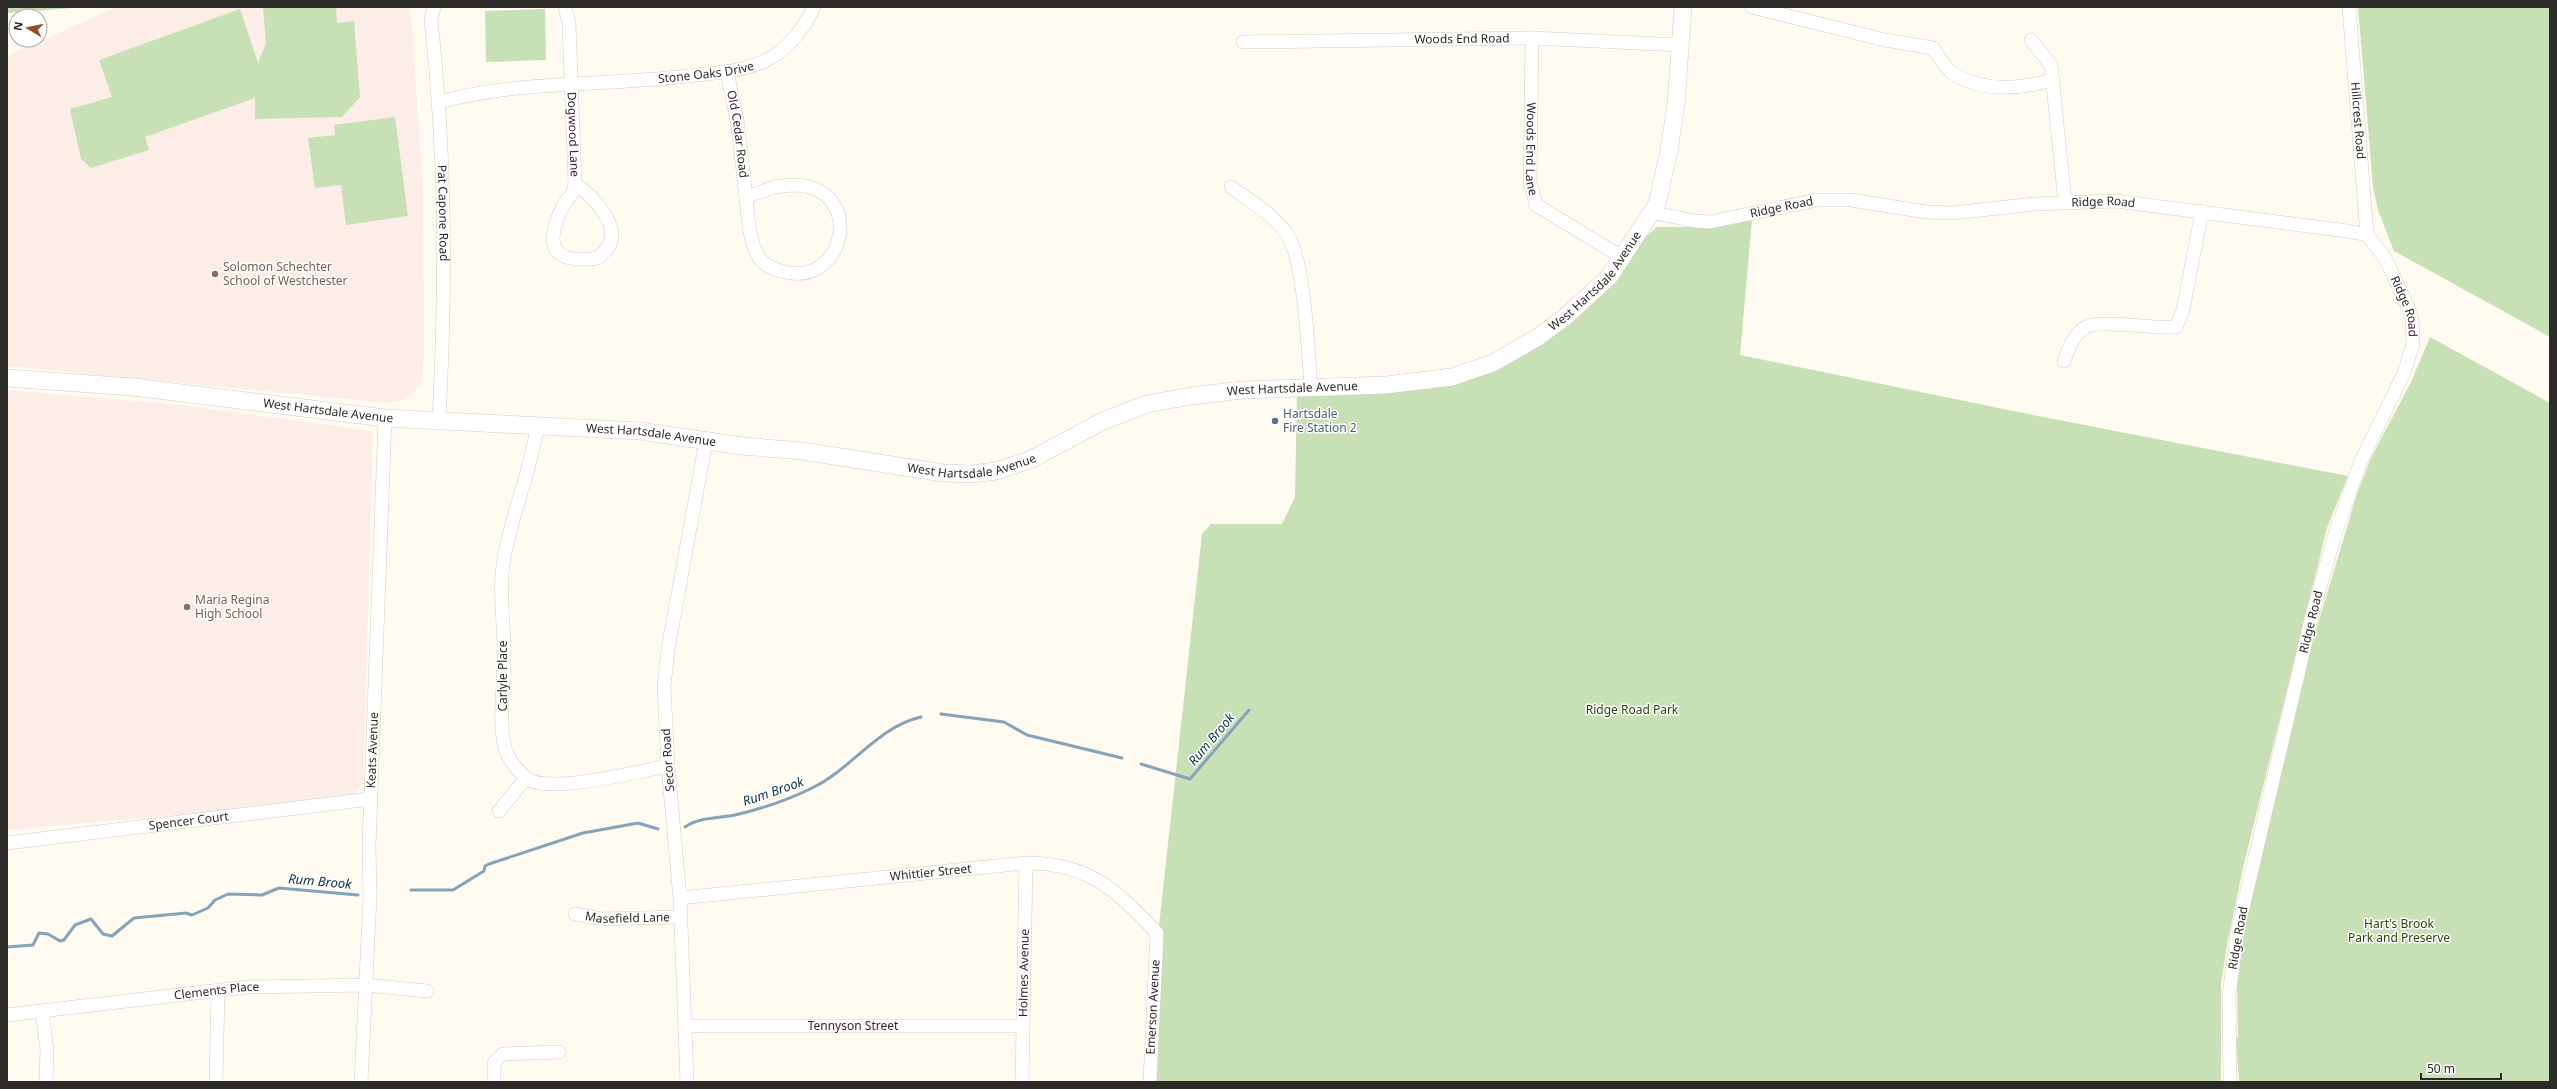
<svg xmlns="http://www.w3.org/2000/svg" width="2557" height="1089" font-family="'Noto Sans',sans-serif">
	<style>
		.education { fill: #fceee7 }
		.green { fill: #c8e0b6 }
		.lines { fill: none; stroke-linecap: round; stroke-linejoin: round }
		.stream { stroke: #83a4bb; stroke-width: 3 }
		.minor-casing { stroke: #d1cec3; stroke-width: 14 }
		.major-casing { stroke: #d1cec3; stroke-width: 18 }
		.minor { stroke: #fff; stroke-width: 13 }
		.major { stroke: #fff; stroke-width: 17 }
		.education-dot { fill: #8d6e63; stroke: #fff; stroke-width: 1.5 }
		.service-dot { fill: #5c6f8a; stroke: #fff; stroke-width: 1.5 }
		.labels { text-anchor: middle; stroke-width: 3; stroke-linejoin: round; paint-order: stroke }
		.street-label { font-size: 12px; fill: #2b2a26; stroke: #fff }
		.education-label { font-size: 12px; fill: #785e54; stroke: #fff; text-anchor: start }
		.service-label { font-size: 12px; fill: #4e5e75; stroke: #fff; text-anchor: start }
		.park-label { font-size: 12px; fill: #294803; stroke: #fff }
		.water-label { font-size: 13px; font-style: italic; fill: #072f46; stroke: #fff }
	</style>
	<rect width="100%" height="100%" fill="#fffbf0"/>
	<path class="education" d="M117,7H409L411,13L423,192L424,355L421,385L406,399L388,403L7,366V56Z
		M7,390L183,405L373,431L363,783L354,796L244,809L7,830Z"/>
	<path class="green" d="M7,7H72V8L7,13Z
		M263,7H336L337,23L354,21L360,97L342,117L255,119V98L145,137L149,150L91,168L81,159L70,109L112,97L99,60L240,9L258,63L266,43Z
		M2358,7H2550V337L2394,251L2378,210L2373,187Z
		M545,9L546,60L486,62L485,11Z
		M395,117L408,216L346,225L341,185L315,188L308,138L335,135L334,125Z
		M1752,220L1740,355L2033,415L2348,476L2327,528L2243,868L2228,940L2221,983V1082H1151L1157,944L1202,534L1211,524H1282L1295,497L1297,391L1498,364L1657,227H1700Z
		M2430,337L2550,403V1082H2239L2236,1039L2238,1038L2237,987L2241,947L2269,808L2295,716L2313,640L2357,494L2370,460L2411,382Z"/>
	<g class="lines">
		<path class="stream" d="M941,714L1004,722L1027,735L1122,758
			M1141,764L1190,779L1249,710
			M685,827C699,817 719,818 735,815C761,809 788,800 812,788C852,769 877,727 921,717
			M411,890H453L484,871L485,866L489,864L583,833L638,823L658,829
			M7,947L33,945L39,933L48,934L60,941L64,940L75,925L91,919L103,934L112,936L134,918L186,913L192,915L208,908L215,900L228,894L262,895L279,888L358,895"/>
		<defs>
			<g id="minor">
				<path id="s1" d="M434,7L431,20C446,155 446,285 439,420"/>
				<path id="s2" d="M565,7L569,23L575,184"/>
				<path d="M1752,7L1885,40L1933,48C1939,56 1946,70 1955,75C1985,92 2020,89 2052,80"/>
				<path id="s3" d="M2349,7L2367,235"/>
				<path id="s4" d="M1532,38L1530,182L1536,205L1622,257"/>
				<path d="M2031,40L2051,65L2065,203"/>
				<path id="s5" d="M1243,42L1532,38L1680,45"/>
				<path id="s6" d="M727,72L737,120L746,197"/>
				<path id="s7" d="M440,102C519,80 606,86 687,76C715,73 747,72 772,57C790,47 805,26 814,7"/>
				<path d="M575,184C591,194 621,225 609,246C606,251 601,254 598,258C554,264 543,248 562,208C567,198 574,195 575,184Z"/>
				<path d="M791,185C797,185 804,185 809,187C863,201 842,289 781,271C773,268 765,266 760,259C749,242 748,217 746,197L774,187Z"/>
				<path d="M1231,187C1250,201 1274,215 1287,234C1305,261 1308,352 1311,387"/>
				<path id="s8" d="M1651,212L1694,221L1710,222L1817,200H1851L1926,212L1953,213L2035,204L2116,201L2347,231L2367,235L2385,258L2408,307L2412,320L2413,344L2404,373L2361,461L2335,534L2312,615L2238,929L2229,995L2230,1082"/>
				<path d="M2064,361C2068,349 2075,331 2088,326C2105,320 2153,329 2176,327L2183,310L2202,211"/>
				<path d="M537,427C531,471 512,513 504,558C498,593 505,626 504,661C504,690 497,726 507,754C510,761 520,773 526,778C547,795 639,771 668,766"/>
				<path d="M499,811L526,778"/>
				<path id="s9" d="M7,843L371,799"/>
				<path id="s10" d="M680,898L1026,863C1089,863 1115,889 1157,933L1150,1082"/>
				<path id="s11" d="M575,914L602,919L680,917"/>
				<path d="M42,1011L47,1050L46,1082"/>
				<path id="s12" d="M7,1015L247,987L365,985L427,991"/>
				<path id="s13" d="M685,1026H1022"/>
				<path d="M216,1082L218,991"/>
				<path id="s14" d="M361,1082L370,897L369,845L385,418"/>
				<path d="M494,1082V1063L503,1054L559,1052"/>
				<path d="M687,1082L680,898L668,766L664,687L668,649L706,441"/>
				<path id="s15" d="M1022,1082L1026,863"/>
			</g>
			<g id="major">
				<path id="s16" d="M7,378L133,387L385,418L640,431L742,446L802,451L943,473L971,474L996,471L1030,460L1103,421L1147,404L1191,396L1243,390L1386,385L1452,377L1493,363L1538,337L1564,318L1609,277L1657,204L1669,151L1676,104L1683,7"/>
			</g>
		</defs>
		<use href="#minor" class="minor-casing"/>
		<use href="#major" class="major-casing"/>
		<use href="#minor" class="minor"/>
		<use href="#major" class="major"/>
	</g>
	<g class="education-dot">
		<circle cx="215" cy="274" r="4"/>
		<circle cx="187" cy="607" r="4"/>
	</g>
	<circle class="service-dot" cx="1275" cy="421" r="4"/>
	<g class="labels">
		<g class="street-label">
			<text dy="4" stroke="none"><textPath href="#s5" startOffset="219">Woods End Road</textPath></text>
			<text dy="4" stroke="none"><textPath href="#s7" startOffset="268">Stone Oaks Drive</textPath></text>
			<text dy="4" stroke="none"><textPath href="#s3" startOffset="114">Hillcrest Road</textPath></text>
			<text dy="4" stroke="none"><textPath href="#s6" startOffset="63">Old Cedar Road</textPath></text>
			<text dy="4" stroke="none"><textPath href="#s2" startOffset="128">Dogwood Lane</textPath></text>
			<text dy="4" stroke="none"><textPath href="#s4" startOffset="111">Woods End Lane</textPath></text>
			<text dy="4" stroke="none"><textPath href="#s8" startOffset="457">Ridge Road</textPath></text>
			<text dy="4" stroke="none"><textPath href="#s8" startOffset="133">Ridge Road</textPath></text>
			<text dy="4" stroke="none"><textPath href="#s1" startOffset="207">Pat Capone Road</textPath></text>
			<text dy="4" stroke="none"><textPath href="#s16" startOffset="1643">West Hartsdale Avenue</textPath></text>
			<text dy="4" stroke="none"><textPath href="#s8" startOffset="805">Ridge Road</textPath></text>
			<text dy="4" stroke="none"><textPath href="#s16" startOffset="1307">West Hartsdale Avenue</textPath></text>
			<text dy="4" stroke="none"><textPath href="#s16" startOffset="323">West Hartsdale Avenue</textPath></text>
			<text dy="4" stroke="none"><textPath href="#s16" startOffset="647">West Hartsdale Avenue</textPath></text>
			<text dy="4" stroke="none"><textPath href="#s16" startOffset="971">West Hartsdale Avenue</textPath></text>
			<text transform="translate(2311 622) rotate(-76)" y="4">Ridge Road</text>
			<text transform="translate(503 676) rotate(-90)" y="4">Carlyle Place</text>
			<text dy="4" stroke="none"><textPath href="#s14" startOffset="332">Keats Avenue</textPath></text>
			<text transform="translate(668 760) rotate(-94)" y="4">Secor Road</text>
			<text dy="4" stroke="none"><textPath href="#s9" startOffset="183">Spencer Court</textPath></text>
			<text dy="4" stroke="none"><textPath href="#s10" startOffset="252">Whittier Street</textPath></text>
			<text dy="4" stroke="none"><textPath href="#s11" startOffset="53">Masefield Lane</textPath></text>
			<text transform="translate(2238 938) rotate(-80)" y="4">Ridge Road</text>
			<text dy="4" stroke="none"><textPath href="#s15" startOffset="109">Holmes Avenue</textPath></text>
			<text dy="4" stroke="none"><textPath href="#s12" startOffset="211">Clements Place</textPath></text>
			<text transform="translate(1153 1007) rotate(-87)" y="4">Emerson Avenue</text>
			<text dy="4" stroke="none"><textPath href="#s13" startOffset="168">Tennyson Street</textPath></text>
		</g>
		<g class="education-label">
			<text x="223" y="271">Solomon Schechter<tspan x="223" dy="14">School of Westchester</tspan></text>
			<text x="195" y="604">Maria Regina<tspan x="195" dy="14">High School</tspan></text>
		</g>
		<g class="service-label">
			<text x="1283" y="418">Hartsdale<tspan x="1283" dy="14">Fire Station 2</tspan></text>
		</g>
		<g class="park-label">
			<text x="1632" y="714">Ridge Road Park</text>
			<text x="2399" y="928">Hart's Brook<tspan x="2399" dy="14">Park and Preserve</tspan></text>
		</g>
		<g class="water-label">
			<text transform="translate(1211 739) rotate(-50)" y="5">Rum Brook</text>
			<text transform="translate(773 791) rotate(-19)" y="5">Rum Brook</text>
			<text transform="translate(320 881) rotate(5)" y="5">Rum Brook</text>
		</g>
	</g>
	<rect width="2557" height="1089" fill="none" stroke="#2b2a26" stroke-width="16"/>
	<g transform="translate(28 28) rotate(280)"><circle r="19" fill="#ffffff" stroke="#aaaaa8"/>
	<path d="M0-3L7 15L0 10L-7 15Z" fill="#924c25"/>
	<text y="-6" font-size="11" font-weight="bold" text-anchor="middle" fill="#2b2a26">N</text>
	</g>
	<path d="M2421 1073v6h80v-6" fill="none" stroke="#2b2a26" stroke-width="2"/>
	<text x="2427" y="1073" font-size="12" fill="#2b2a26" stroke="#ffffff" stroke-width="3" paint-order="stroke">50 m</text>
</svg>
